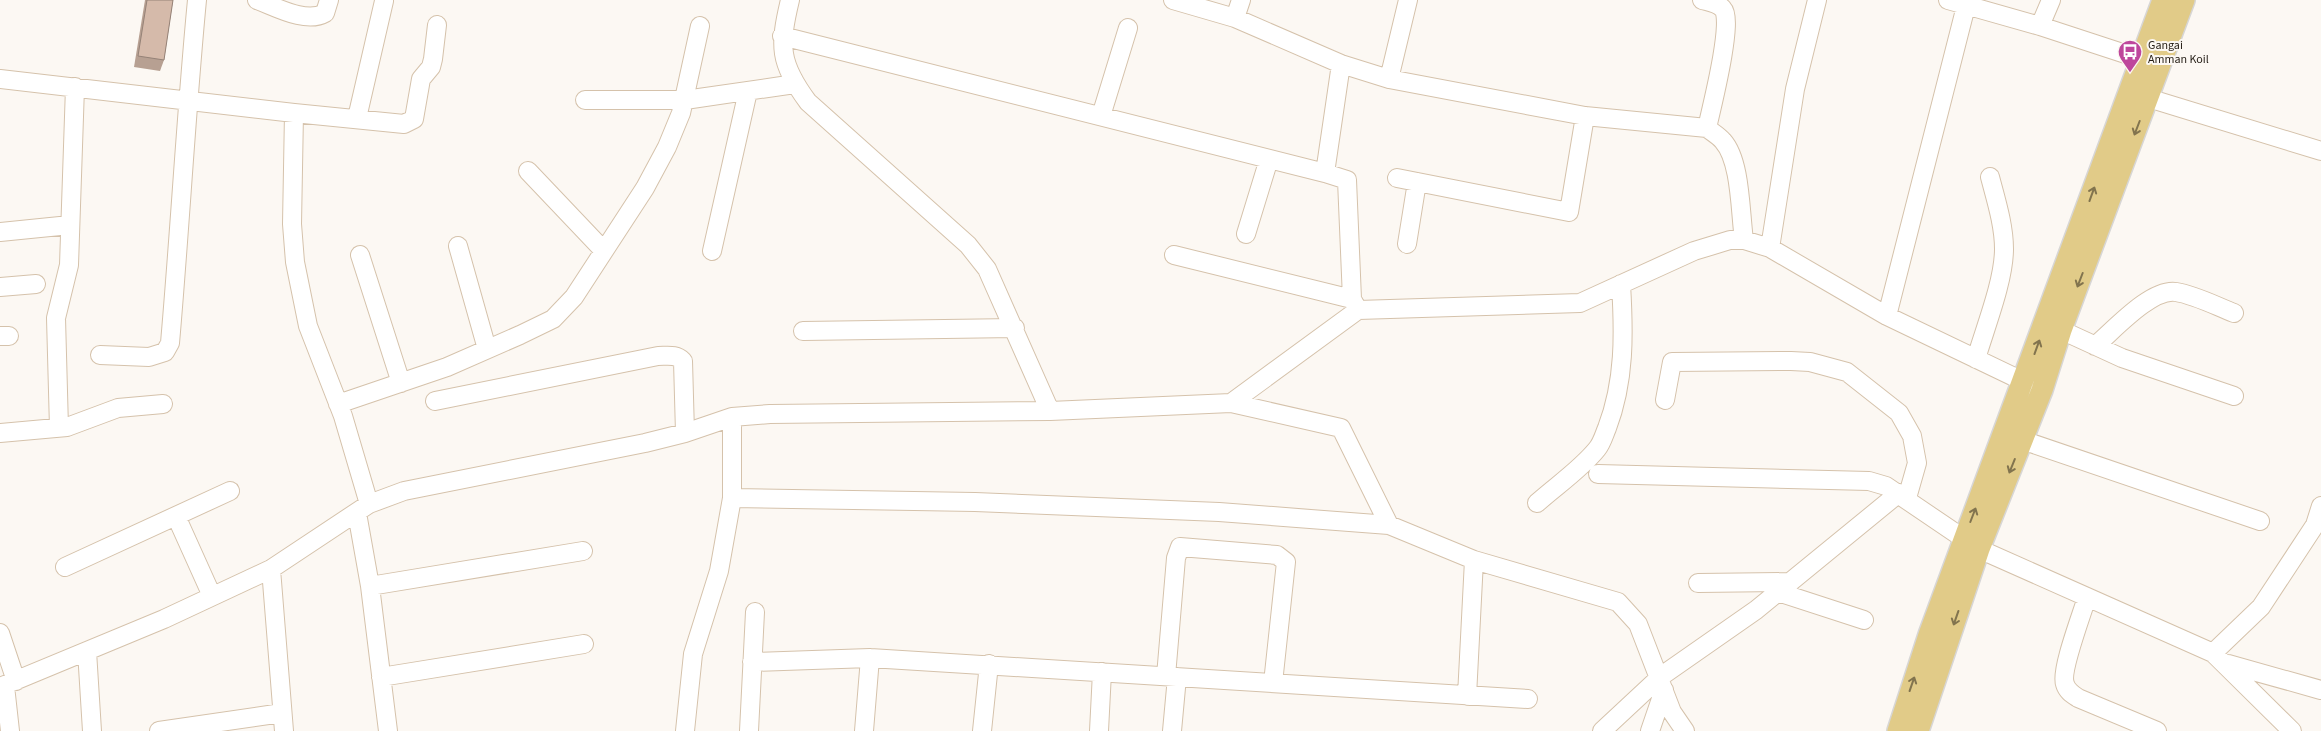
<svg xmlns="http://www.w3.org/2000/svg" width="2321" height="731" font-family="'Source Sans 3',sans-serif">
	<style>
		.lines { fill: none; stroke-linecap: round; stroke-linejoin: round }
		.minor-casing { stroke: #d5c2ab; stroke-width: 20 }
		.major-casing { stroke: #d7d6d5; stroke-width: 24 }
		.minor { stroke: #fff; stroke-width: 18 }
		.major { stroke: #e1cb88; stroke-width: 21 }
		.wall { fill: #b7a092 }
		.building { fill: #d5baaa; stroke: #958277 }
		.oneway { stroke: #82744e }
		.labels { text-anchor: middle; stroke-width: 4; stroke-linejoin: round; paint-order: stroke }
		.poi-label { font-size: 12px; fill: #231c14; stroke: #fcf8f3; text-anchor: start }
	</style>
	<rect width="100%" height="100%" fill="#fcf8f3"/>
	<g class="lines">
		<defs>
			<path id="minor" d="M257,0C276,7 306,24 325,13L329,0
				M790,0C779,46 779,63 808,102L968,245L987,269L1050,411
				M1173,0L1235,18L1341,64L1389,79L1585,116L1707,128C1712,132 1719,136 1723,141C1741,161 1740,212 1744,240
				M1702,0C1709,2 1718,3 1723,9C1734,20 1711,110 1707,128
				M1948,0L2040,26L2153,63
				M1235,18L1241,0
				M2040,26L2051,0
				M782,36L1325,173
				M1341,64L1325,173L1347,180L1352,299L1358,310
				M0,79L294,113L404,124L414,119L421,79L431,67L433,59L437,25
				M1389,79L1408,0
				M2135,94L2321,151
				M585,100H685L795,84
				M294,113L292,224L295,262L308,326L343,416L369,504
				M1101,116L1128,28
				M357,118L384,1
				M528,171L604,251
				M1397,178L1569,212L1585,116
				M0,232L70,225
				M1246,234L1269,159
				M1407,244L1417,182
				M458,246L487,349
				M1770,248L1795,89L1817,0
				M712,251L748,91
				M360,255L401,383
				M1174,255L1352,299
				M0,287L36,284
				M1887,316L1966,6
				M2061,330L2122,358L2234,396
				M803,331L1015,328
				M0,336H9
				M2095,346C2113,331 2151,288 2176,292C2195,295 2216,306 2234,313
				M100,355L149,357L165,352L170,343C180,229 186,114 197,0
				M1976,359C1985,328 2004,281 2004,249C2004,225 1996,200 1990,177
				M1665,400L1672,362L1791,361L1810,362L1847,372L1899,413L1912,436L1917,463L1907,498
				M435,401L658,356C668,356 676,354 683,361L685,433
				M1231,403L1341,428L1389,525
				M338,404L447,367L520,335L553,319L574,297L645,188L667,147L681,113L700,26
				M59,428L56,318L69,265L75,87
				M0,433L67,427L118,408L163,404
				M2022,440L2260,521
				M1598,474L1869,481L1886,486L1979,549L2213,653L2292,731
				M732,498L975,502L1219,512L1389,525L1474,560L1618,602L1638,624L1672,712L1685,731
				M1537,503C1557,485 1580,470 1597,449C1602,443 1604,435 1607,428C1625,381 1624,333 1621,284
				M357,513L370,586L388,731
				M176,516L212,596
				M65,567L230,491
				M271,569L284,731
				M1698,583L1791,582
				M370,586L583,551
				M1778,592L1864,620
				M2087,597C2082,614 2060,671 2065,684C2067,691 2072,694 2078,698L2157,731
				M0,633L16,681
				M87,651L92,731
				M2213,653L2261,607L2315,525L2321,506
				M752,662L870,658L1528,699
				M2228,664L2321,690
				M1166,676L1176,558L1180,547L1277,555L1286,562L1273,683
				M381,677L584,644
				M5,686L10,731
				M0,687L164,619L271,569L369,504L404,491L645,443L685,433L732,417L770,414L1050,411L1231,403L1358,310L1580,303L1694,251L1730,240H1744L1770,248L1887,316L2035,387
				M1467,696L1474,560
				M159,731L282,713
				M685,731L693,654L719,571L732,498V417
				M749,731L755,612
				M864,731L870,658
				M982,731L989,664
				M1099,731L1102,672
				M1172,731L1177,677
				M1602,731L1660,677L1756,610L1899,493
				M1650,731L1664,690"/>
			<path id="major" d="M1898,731L1929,635L2163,0
				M1918,731L1979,549L2042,390L2061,330L2184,0"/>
		</defs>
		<use href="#minor" class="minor-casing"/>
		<use href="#major" class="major-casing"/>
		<use href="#minor" class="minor"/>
		<use href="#major" class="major"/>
	</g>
	<path class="wall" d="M145,0H173L164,60L160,71L134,67Z"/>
	<path class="building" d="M147,0H173L164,60L138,56Z"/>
	<defs><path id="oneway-shaft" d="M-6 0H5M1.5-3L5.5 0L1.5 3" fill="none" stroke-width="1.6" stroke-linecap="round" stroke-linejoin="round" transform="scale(1.25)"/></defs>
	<g class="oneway">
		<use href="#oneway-shaft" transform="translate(2137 128) rotate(111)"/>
		<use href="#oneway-shaft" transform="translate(2092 194) rotate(-70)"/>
		<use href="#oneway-shaft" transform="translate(2080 280) rotate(111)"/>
		<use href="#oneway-shaft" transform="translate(2037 347) rotate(-70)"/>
		<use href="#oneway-shaft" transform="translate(2012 466) rotate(112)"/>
		<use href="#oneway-shaft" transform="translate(1973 515) rotate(-69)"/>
		<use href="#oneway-shaft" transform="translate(1956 618) rotate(109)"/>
		<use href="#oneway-shaft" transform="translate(1912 684) rotate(-71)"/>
	</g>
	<defs>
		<symbol id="bus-pin" viewBox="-11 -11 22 30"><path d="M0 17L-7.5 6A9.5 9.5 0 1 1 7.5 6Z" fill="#be479c" stroke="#fcf8f3"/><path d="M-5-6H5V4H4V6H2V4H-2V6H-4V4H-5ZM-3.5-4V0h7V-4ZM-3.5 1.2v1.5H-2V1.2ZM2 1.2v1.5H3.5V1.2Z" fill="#fff"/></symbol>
	</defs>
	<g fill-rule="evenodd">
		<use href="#bus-pin" x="2116" y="38" width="28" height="38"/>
	</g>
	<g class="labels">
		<g class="poi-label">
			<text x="2148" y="49">Gangai<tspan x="2148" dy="14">Amman Koil</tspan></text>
		</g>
	</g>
</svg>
